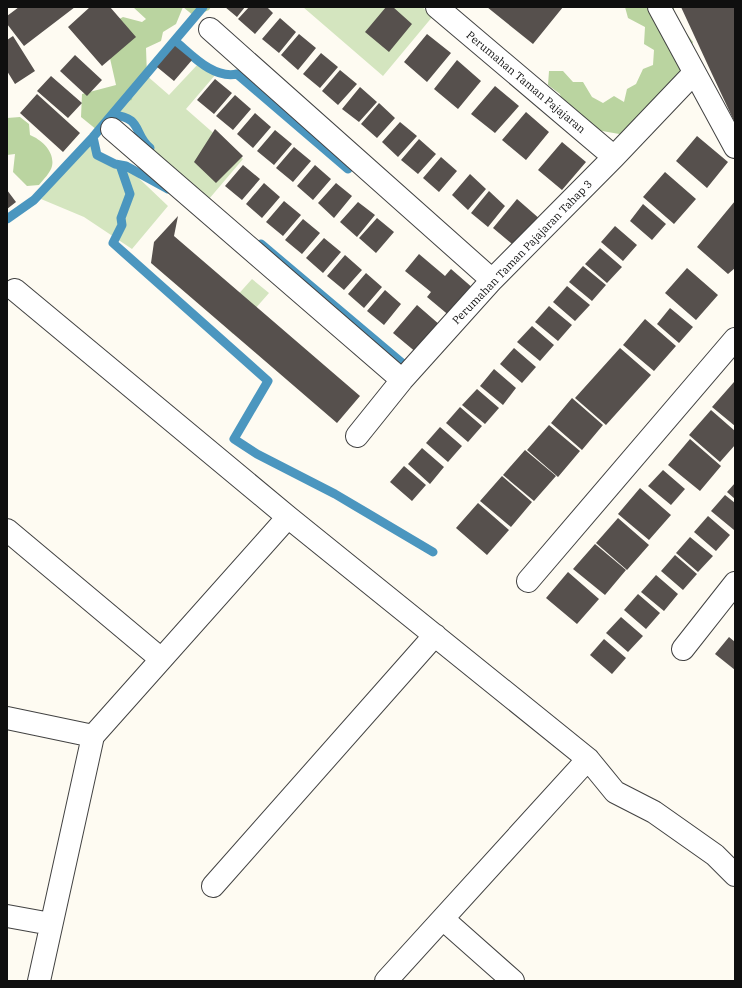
<svg xmlns="http://www.w3.org/2000/svg" width="742" height="988" font-family="'IBM Plex Serif',serif">
	<style>
		.green { fill: #d4e5bf }
		.forest { fill: #bad4a0 }
		.lines { fill: none; stroke-linecap: round; stroke-linejoin: round }
		.stream { stroke: #4b96bf; stroke-width: 9 }
		.building { fill: #56504d }
		.street-casing { stroke: #424242; stroke-width: 24 }
		.street { stroke: #fff; stroke-width: 22 }
		.labels { text-anchor: middle; stroke-width: 4; stroke-linejoin: round; paint-order: stroke }
		.street-label { font-size: 11px; fill: #0f0f0f; stroke: #fff }
	</style>
	<rect width="100%" height="100%" fill="#fefbf2"/>
	<path class="green" d="M303,7H422L433,16L383,76Z
		M199,63L216,74L186,109L243,159L209,199L143,142L139,127L133,121L123,115H112L146,75L169,95Z
		M92,140L97,155L115,164L126,166L168,206L132,249L84,217L41,199Z
		M252,279L269,293L233,334L217,318Z"/>
	<path class="forest" d="M133,7H183L176,24L163,32L161,41L146,48L147,76L143,84L133,88L132,100L118,104L97,130L81,117L82,94L116,85L109,54L112,23L123,17L142,22L146,19Z
		M183,7H211L209,10L194,16Z
		M625,7H674V29L684,30L693,42L682,70L625,135L585,128L563,109L560,94L548,85L549,71H563L573,82H583L592,97L603,103L614,96L624,102L627,89L636,84L643,69L653,65L654,50L644,44L645,27L628,18Z
		M20,117L29,124L30,135C42,140 55,152 52,166C51,172 43,180 39,185L27,186L13,172L15,154L7,155V118Z"/>
	<g class="lines">
		<path class="stream" d="M175,41C192,55 213,79 237,74L348,169
			M112,115C143,117 133,134 150,148
			M93,137L97,155L115,164L126,166L168,189
			M120,165L130,194L121,218L122,225L113,243L268,381L234,439L257,454L335,494L433,552
			M7,219L34,200L93,137L203,7
			M261,244L402,363"/>
	</g>
	<path class="building" d="M19,7H75L24,46L7,24V16Z
		M90,7H110L136,37L102,66L68,27Z
		M225,7H245L237,17Z
		M249,7H267L273,13L255,34L238,19Z
		M386,7H393L412,24L389,52L365,32Z
		M487,7H563L533,44Z
		M681,7H735V123L712,74Z
		M280,18L296,32L279,53L262,39Z
		M299,34L316,48L298,70L281,55Z
		M427,34L451,53L427,82L404,62Z
		M13,36L35,71L15,84L7,71V40Z
		M175,46L192,60L174,81L157,67Z
		M321,53L338,67L320,88L303,74Z
		M75,55L102,80L87,96L60,71Z
		M457,60L481,81L458,109L434,89Z
		M340,70L357,84L338,105L322,91Z
		M51,76L82,103L68,118L37,91Z
		M215,79L232,93L214,114L197,100Z
		M495,86L519,106L495,133L471,114Z
		M360,87L377,102L359,122L342,109Z
		M37,94L80,133L63,152L20,113Z
		M235,95L251,109L233,130L216,116Z
		M379,103L395,118L377,138L361,124Z
		M526,112L549,132L526,160L502,140Z
		M255,113L271,127L253,148L237,134Z
		M400,122L417,136L398,157L382,142Z
		M215,129L243,156L216,183L194,162Z
		M275,130L292,144L274,165L257,151Z
		M697,136L728,162L707,188L676,161Z
		M419,139L436,154L418,174L401,160Z
		M562,142L586,162L562,190L538,170Z
		M294,147L311,161L293,182L276,168Z
		M441,157L457,171L439,192L423,178Z
		M243,165L260,179L242,200L225,186Z
		M315,165L331,179L313,200L297,186Z
		M665,172L696,199L674,224L643,197Z
		M470,174L486,189L468,210L452,195Z
		M264,183L280,197L262,218L246,204Z
		M336,183L352,196L334,218L318,203Z
		M7,190L16,202L7,209Z
		M489,191L505,206L488,227L471,213Z
		M517,199L541,220L517,248L493,228Z
		M284,201L301,215L283,236L266,222Z
		M735,201V268L728,274L697,247Z
		M358,202L375,215L357,237L340,222Z
		M643,204L666,224L652,240L630,221Z
		M178,216L174,236L360,396L337,423L151,263L154,242Z
		M377,218L394,232L376,253L359,238Z
		M303,219L320,233L302,254L285,240Z
		M615,226L637,245L623,261L601,242Z
		M324,238L341,252L323,273L306,258Z
		M600,248L622,267L607,283L585,264Z
		M419,254L445,276L451,269L474,289L451,317L427,297L431,292L405,271Z
		M345,255L362,270L344,290L327,276Z
		M583,266L606,285L592,301L569,282Z
		M687,268L718,295L696,320L665,293Z
		M366,273L382,287L364,308L348,294Z
		M567,286L590,305L575,321L553,302Z
		M385,290L401,304L384,325L367,311Z
		M417,305L440,325L417,353L393,333Z
		M549,306L572,325L558,341L535,322Z
		M670,308L693,327L679,343L657,324Z
		M645,319L676,346L654,371L623,345Z
		M532,326L554,345L540,361L517,342Z
		M514,348L536,367L522,383L500,364Z
		M620,348L651,375L606,425L575,398Z
		M494,369L516,388L503,405L480,386Z
		M734,382L735,383V426L712,407Z
		M477,389L499,408L485,424L462,405Z
		M572,398L603,425L582,450L551,423Z
		M460,407L482,426L468,442L446,423Z
		M711,410L735,431V445L720,462L689,435Z
		M549,425L580,451L558,477L527,450Z
		M440,427L462,446L448,462L426,443Z
		M690,439L721,466L700,491L668,465Z
		M422,448L444,467L430,484L408,464Z
		M525,450L556,476L534,501L503,475Z
		M404,466L426,485L412,501L390,482Z
		M663,470L685,489L671,505L648,486Z
		M502,476L532,502L511,527L480,501Z
		M735,483V499L727,492Z
		M640,488L671,515L649,540L618,514Z
		M725,495L735,503L734,530L711,511Z
		M478,503L509,530L487,555L456,528Z
		M708,516L730,535L716,551L694,532Z
		M618,518L649,545L627,570L596,543Z
		M690,537L713,556L698,572L676,553Z
		M595,544L626,570L605,595L573,569Z
		M675,555L697,574L683,590L661,571Z
		M568,572L599,599L577,624L546,598Z
		M656,575L678,594L664,611L641,592Z
		M638,594L660,613L646,629L624,610Z
		M621,617L643,636L628,652L606,633Z
		M729,637L735,642V670L715,654Z
		M604,639L626,658L612,674L590,655Z"/>
	<g class="lines">
		<defs>
			<path id="street" d="M437,7L614,157
				M659,7L735,147
				M210,29L492,280
				M112,129L402,380
				M15,290L288,517L588,759L615,792L654,812L715,855L735,875
				M357,436L402,380L492,280L614,157L694,73
				M7,530L161,659
				M528,581L735,339
				M683,649L735,583
				M7,718L93,736
				M213,886L435,635
				M7,916L51,924
				M443,919L513,981
				M39,981L93,736L288,517
				M386,981L588,759"/>
		</defs>
		<use href="#street" class="street-casing"/>
		<use href="#street" class="street"/>
	</g>
	<g class="labels">
		<g class="street-label">
			<text transform="translate(526 82) rotate(40)" y="4">Perumahan Taman Pajajaran</text>
			<text transform="translate(522 252) rotate(-46)" y="4">Perumahan Taman Pajajaran Tahap 3</text>
		</g>
	</g>
	<rect width="742" height="988" fill="none" stroke="#0f0f0f" stroke-width="16"/>
</svg>
